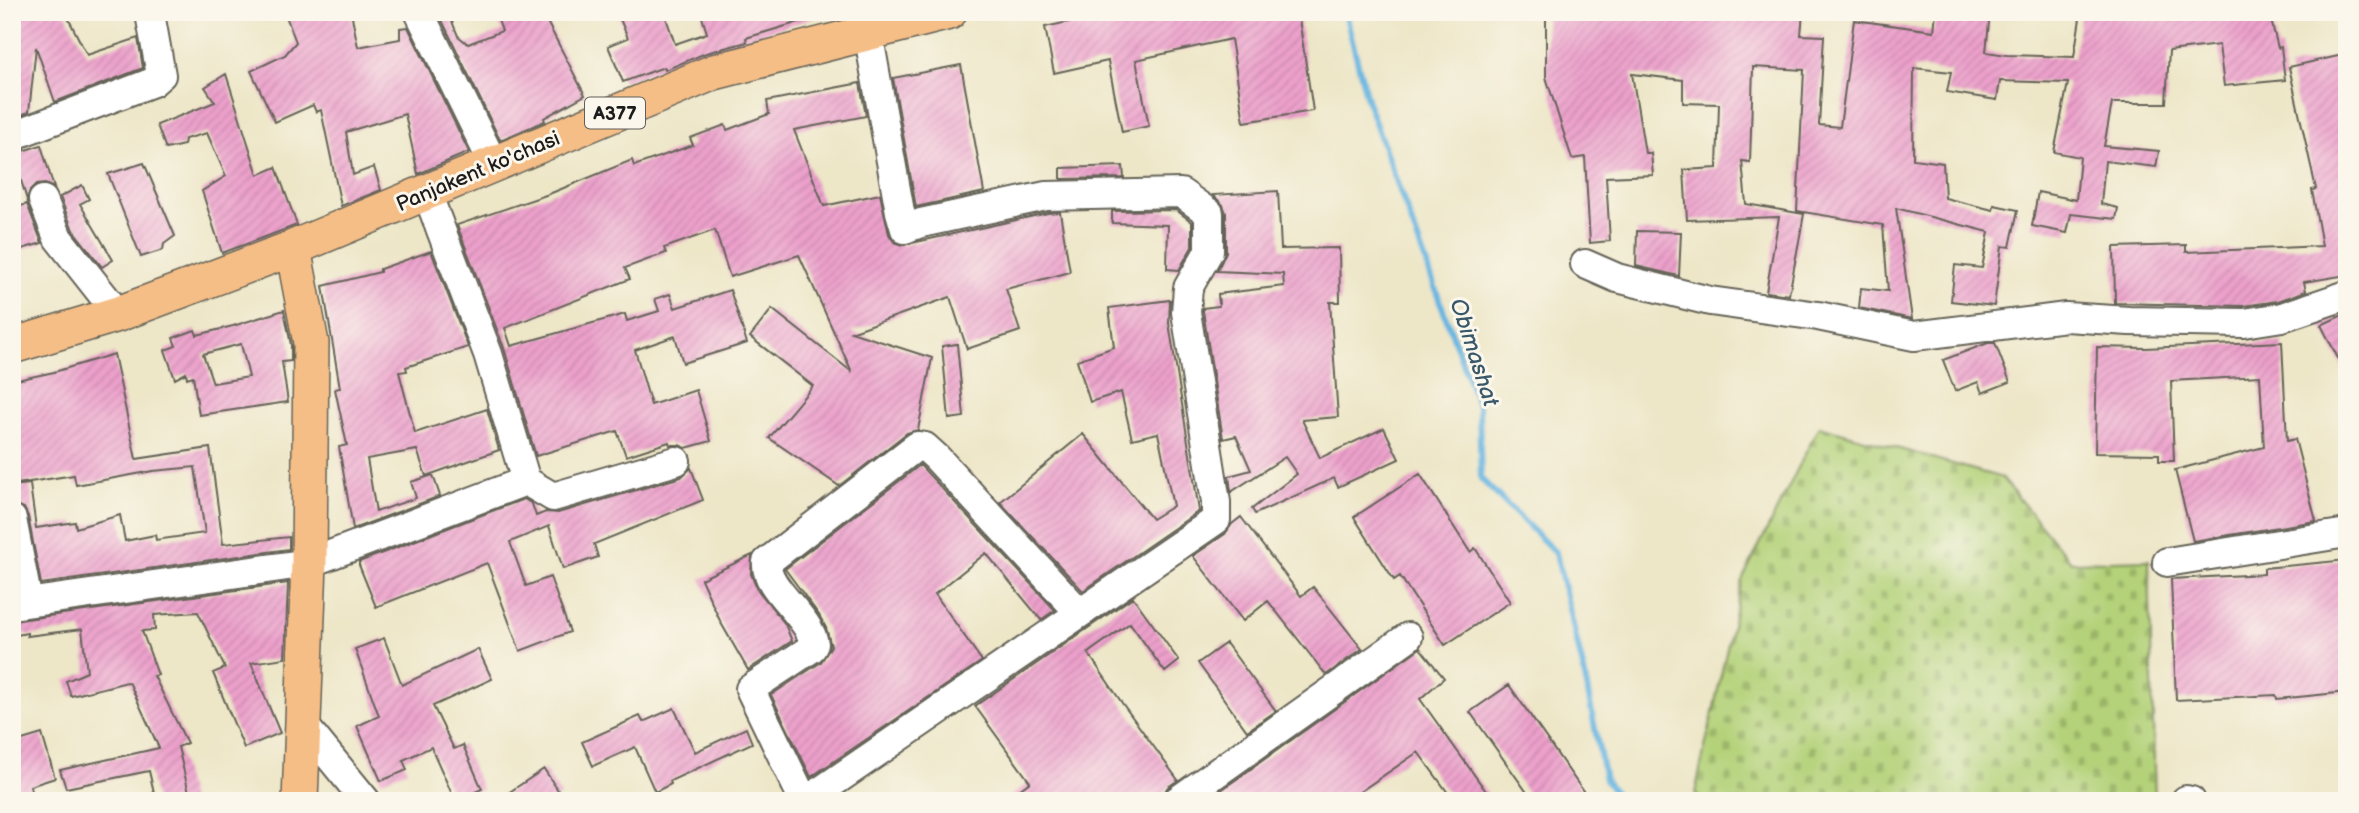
<svg xmlns="http://www.w3.org/2000/svg" width="2359" height="813" font-family="'Balsamiq Sans',sans-serif">
	<style>
		.cemetery { fill: url(#cemetery-stones); stroke: #68774a; stroke-width: 2 }
		.lines { fill: none; stroke-linecap: round; stroke-linejoin: round }
		.stream { stroke: #65b4e0; stroke-width: 6 }
		.building { fill: url(#building-hatch); fill-rule: evenodd }
		.minor-casing { stroke: #656358; stroke-width: 32 }
		.major-casing { stroke: #656358; stroke-width: 38 }
		.minor { stroke: #fff; stroke-width: 28 }
		.major { stroke: #f6be87; stroke-width: 35 }
		.labels { text-anchor: middle; stroke-width: 6; stroke-linejoin: round; paint-order: stroke }
		.shield { fill: #fbf7ec; stroke: #5f5e5a; stroke-width: 2 }
		.shield-label { font-size: 19px; font-weight: bold; fill: #1c1c1c }
		.street-label { font-size: 21px; fill: #1c1c1c; stroke: #fbf7ec }
		.water-label { font-size: 23px; font-style: italic; fill: #39596a; stroke: #fbf7ec }
	</style>
	<defs>
		<pattern id="cemetery-stones" width="16" height="16" patternUnits="userSpaceOnUse" patternTransform="scale(1.75)"><rect width="16" height="16" fill="#b4d279"/><path d="M2 7V4a2 2 0 0 1 4 0v3zM10 15v-3a2 2 0 0 1 4 0v3z" fill="#9ab468"/></pattern>
		<pattern id="building-hatch" width="6" height="6" patternUnits="userSpaceOnUse" patternTransform="scale(1.75)"><rect width="6" height="6" fill="#eca0cb"/><path d="M-1 1l2-2M0 6l6-6M5 7l2-2" fill="none" stroke="#ca89ae"/></pattern>
	</defs>
	<rect width="100%" height="100%" fill="#fbf7ec"/>
	<filter id="ink" filterUnits="userSpaceOnUse"><feTurbulence type="fractalNoise" baseFrequency=".0143" numOctaves="2"/><feDisplacementMap in="SourceGraphic" scale="14" xChannelSelector="R" yChannelSelector="G"/><feConvolveMatrix kernelMatrix="1 2 1 2 8 2 1 2 1" color-interpolation-filters="sRGB"/></filter>
	<filter id="wash" filterUnits="userSpaceOnUse"><feTurbulence type="fractalNoise" baseFrequency=".00686" numOctaves="4" result="noise"/><feDisplacementMap in="SourceGraphic" scale="28" xChannelSelector="R" yChannelSelector="G"/><feGaussianBlur stdDeviation="1.57" result="paint"/><feColorMatrix in="noise" values="0 0 0 0 0 0 0 0 0 0 0 0 0 0 0 0 0 1.4 0 .05"/><feComposite in="paint" operator="in"/></filter>
	<g filter="url(#wash)">
		<rect width="100%" height="100%" fill="#ede6c7"/>
		<path class="cemetery" d="M1819,426L2002,478L2071,562L2149,560L2155,801H1702L1695,793L1742,580Z"/>
		<g class="lines">
			<path class="stream" d="M1345,12L1368,103L1479,408L1481,479L1556,553L1584,672L1605,780L1622,801"/>
		</g>
		<g id="blocks">
			<path class="building" d="M12,12H65L87,55L138,38L143,68L55,102L36,47L29,112L12,118Z
				M305,12H351L358,47L400,39V28L408,27L469,152L418,174L405,114L346,132L353,175L374,167L381,190L341,206L321,110L316,112L313,105L275,122L251,71L285,55L296,42L286,16Z
				M438,12H448L458,36L468,44L502,31L495,12H542L585,95L544,118L545,121L500,140Z
				M617,12H664L675,44L707,33L702,17L716,12H818L819,16L746,38L747,42L706,53L665,70L664,67L623,82L608,46L628,38Z
				M1115,12H1298L1313,111L1244,122L1231,39L1136,60L1149,126L1122,132L1108,61L1054,73L1045,27Z
				M1546,12H1680L1742,16L1743,12H1803L1801,35L1824,36L1819,125L1840,127L1854,20L1934,31L1936,12H1990L1986,52L2007,55L2074,57L2081,12H2269L2278,48L2281,47L2285,80L2224,86L2219,45L2169,51L2166,103H2112L2104,146L2159,151L2156,167L2105,161L2101,204L2118,208L2116,219L2071,214L2067,233L2032,226L2038,192L2076,200L2080,157L2054,152L2068,83L2000,81L1997,100L1947,92L1951,72L1914,68L1913,159L1943,163L1945,198L1993,210L1994,205L2018,210L2010,247L2002,246L1994,306L1951,301L1955,265L1982,268L1989,232L1896,208L1912,319L1859,308L1861,288L1888,291L1883,225L1797,211L1804,70L1753,67L1750,162L1742,161L1746,204L1804,214L1789,295L1766,292L1779,217L1687,220L1684,170L1717,168L1719,104L1683,103V80L1632,74L1645,153H1651L1653,175L1606,177L1610,241L1590,243L1585,157L1572,159L1546,77Z
				M2347,54V275L2304,282L2306,291L2278,301L2243,306L2115,303L2114,247L2186,245V252L2322,246L2312,190L2316,189L2289,67Z
				M961,65L984,192L916,207L893,78Z
				M226,74L258,175L276,167L297,225L222,253L202,191L226,176L207,133L185,139L184,145L166,149L157,125L215,102L205,87Z
				M860,83L866,116L794,130L824,206L880,194L889,234L894,242L903,245L1048,213L1060,212L1070,272L1006,289L1020,331L967,349L950,297L851,332L932,358L918,430L907,433L839,486L769,438L813,386L750,337L772,309L852,372L799,255L730,277L715,230L664,248L666,253L625,268L630,279L505,328L511,346L625,314L627,321L659,311L655,299L670,294L675,308L730,290L747,343L683,363L675,336L635,350L651,405L696,390L711,441L686,448L679,445H670L669,442L626,456L617,431L536,456L504,348L457,225L549,194L632,160L634,166L693,145L690,138L725,125L727,130L769,114L767,101Z
				M41,145L54,188L45,184L36,185L30,190L27,200L13,154Z
				M144,163L175,236L164,244L163,250L141,257L108,174Z
				M1123,166L1124,178L1061,179V168Z
				M82,185L89,199L80,204L113,260L102,267L73,230L60,197Z
				M1278,191L1281,249L1339,248L1340,302H1330L1338,417L1302,420L1320,458L1384,428L1399,459L1338,487L1334,478L1255,514L1252,509L1297,474L1285,457L1231,492L1229,476L1251,470L1236,436L1223,439L1203,311V308L1219,306L1218,294L1284,286L1283,274L1217,271L1226,252V213L1223,205L1213,195Z
				M27,204L42,243L12,252V209Z
				M1176,210L1192,222V247L1179,270L1167,269L1168,225L1112,223V211Z
				M1637,231L1681,232L1679,276L1636,266Z
				M431,251L468,347L406,367L407,371L399,372L415,433L487,409L499,450L426,476L417,450L367,459L376,512L416,498L411,482L433,475L440,496L353,529L339,447L347,445L335,389L340,388L323,286L380,272V269Z
				M1170,300L1169,323L1199,511L1083,591L1000,502L1083,434L1152,519L1173,506L1158,433L1132,439L1121,392L1090,402L1077,360L1114,347L1109,308Z
				M284,310L291,345V361L282,362L288,402L199,415L193,376L187,378L186,373L175,379L165,350L176,346L173,338L195,330L197,335L233,326ZM241,344L249,377L213,383L203,354Z
				M2347,313V376L2321,325Z
				M2282,342L2287,441L2295,439L2316,521L2193,541L2175,470L2264,447L2260,376L2171,381L2174,461H2159V454L2095,453L2097,347L2145,348Z
				M1988,343H1995L2010,382L1982,393L1978,382L1955,391L1943,360Z
				M957,344L964,417L949,419L942,346Z
				M114,354L136,459L210,448L223,544L289,537V549L41,584L28,516L24,508L12,503V486L30,484L36,528L75,522L76,528L120,515L125,541L155,535L156,540L205,533L195,467L153,471L76,485L74,475L17,484L12,462V381L54,372Z
				M920,465L1055,610L1041,620L986,553L935,594L982,661L811,777L771,695L821,662L831,646L826,628L819,615L785,569Z
				M691,468L703,500L594,544L598,557L563,569L549,526L510,542L526,586L550,577L570,632L520,651L487,563L376,607L359,565V562L524,499L532,504L536,516L546,512L558,513L681,477Z
				M1420,474L1470,552L1475,548L1510,602L1445,645L1400,576L1394,580L1354,517Z
				M1241,517L1301,596L1313,587L1362,649L1326,675L1268,601L1243,621L1193,556L1225,534L1232,524Z
				M752,555L751,574L757,589L785,624L792,641L748,670L721,623L701,579Z
				M2347,560V692L2277,699L2276,695L2176,700L2171,579L2264,574V568Z
				M288,583L285,658L251,663L280,733L244,748L213,673L225,668L198,612L154,615L155,630L142,631L158,675L154,676L187,743L178,747L191,801H156L149,771L66,788L60,770L159,748L130,684L127,682L71,696L66,681L87,672L82,629L27,636V633L12,636V621Z
				M1133,597L1179,661L1165,672L1130,623L1088,653L1122,703L1178,780L1167,788L1161,801H1004L1030,782L975,706Z
				M384,638L402,685L478,649L492,679L433,706L454,749L463,745L482,789L455,801L431,747L403,760L407,770L381,781L357,726L379,716L355,649Z
				M1226,643L1276,711L1247,731L1198,663Z
				M1420,648L1444,678L1420,699L1493,801H1454L1418,752L1358,793L1363,801H1206Z
				M1509,685L1590,801H1533L1470,712Z
				M674,708L695,752L746,728L752,743L670,781L671,784L655,792L635,747L593,766L582,742L640,716L643,722Z
				M42,734L55,778L30,786L33,801H12V743Z
				M544,769L561,795L551,801H496Z"/>
		</g>
	</g>
	<g filter="url(#ink)">
		<use href="#blocks" fill-opacity="0" stroke="#656358" stroke-width="2"/>
		<g class="lines">
			<defs>
				<path id="minor" d="M419,12L494,165
					M12,136L153,82L161,75L151,19
					M43,200L58,238L118,314
					M1585,264L1617,278L1710,301L1818,316L1914,336L2066,317L2129,321L2244,323L2282,317L2347,295
					M526,481L553,497L676,461
					M12,519L28,602
					M2167,562L2347,533
					M12,605L309,563L526,481L488,354L427,193
					M303,724L366,801
					M2186,800L2191,801
					M804,801L750,689L812,648L814,644C810,616 764,588 767,562L917,446L925,447L937,458L1080,613
					M806,801L1216,520V502L1186,312L1188,288L1209,251V213L1181,193L1046,196L921,223L905,229L900,212L868,32
					M1177,801L1408,637"/>
				<path id="major" d="M293,248L311,343L309,563L300,801
					M12,346L118,314L293,248L714,72L949,12"/>
			</defs>
			<use href="#minor" class="minor-casing"/>
			<use href="#major" class="major-casing"/>
			<use href="#minor" class="minor"/>
			<use href="#major" class="major"/>
		</g>
	</g>
	<g class="labels">
		<rect class="shield" x="585" y="97.5" width="60" height="31" rx="5"/>
		<g class="shield-label">
			<text x="615" y="120">A377</text>
		</g>
		<g class="street-label">
			<text transform="translate(478 171) rotate(-23)" y="7">Panjakent ko'chasi</text>
		</g>
		<g class="water-label">
			<text transform="translate(1475 352) rotate(72)" y="8">Obimashat</text>
		</g>
	</g>
	<rect width="2359" height="813" fill="none" stroke="#fbf7ec" stroke-width="42"/>
</svg>
